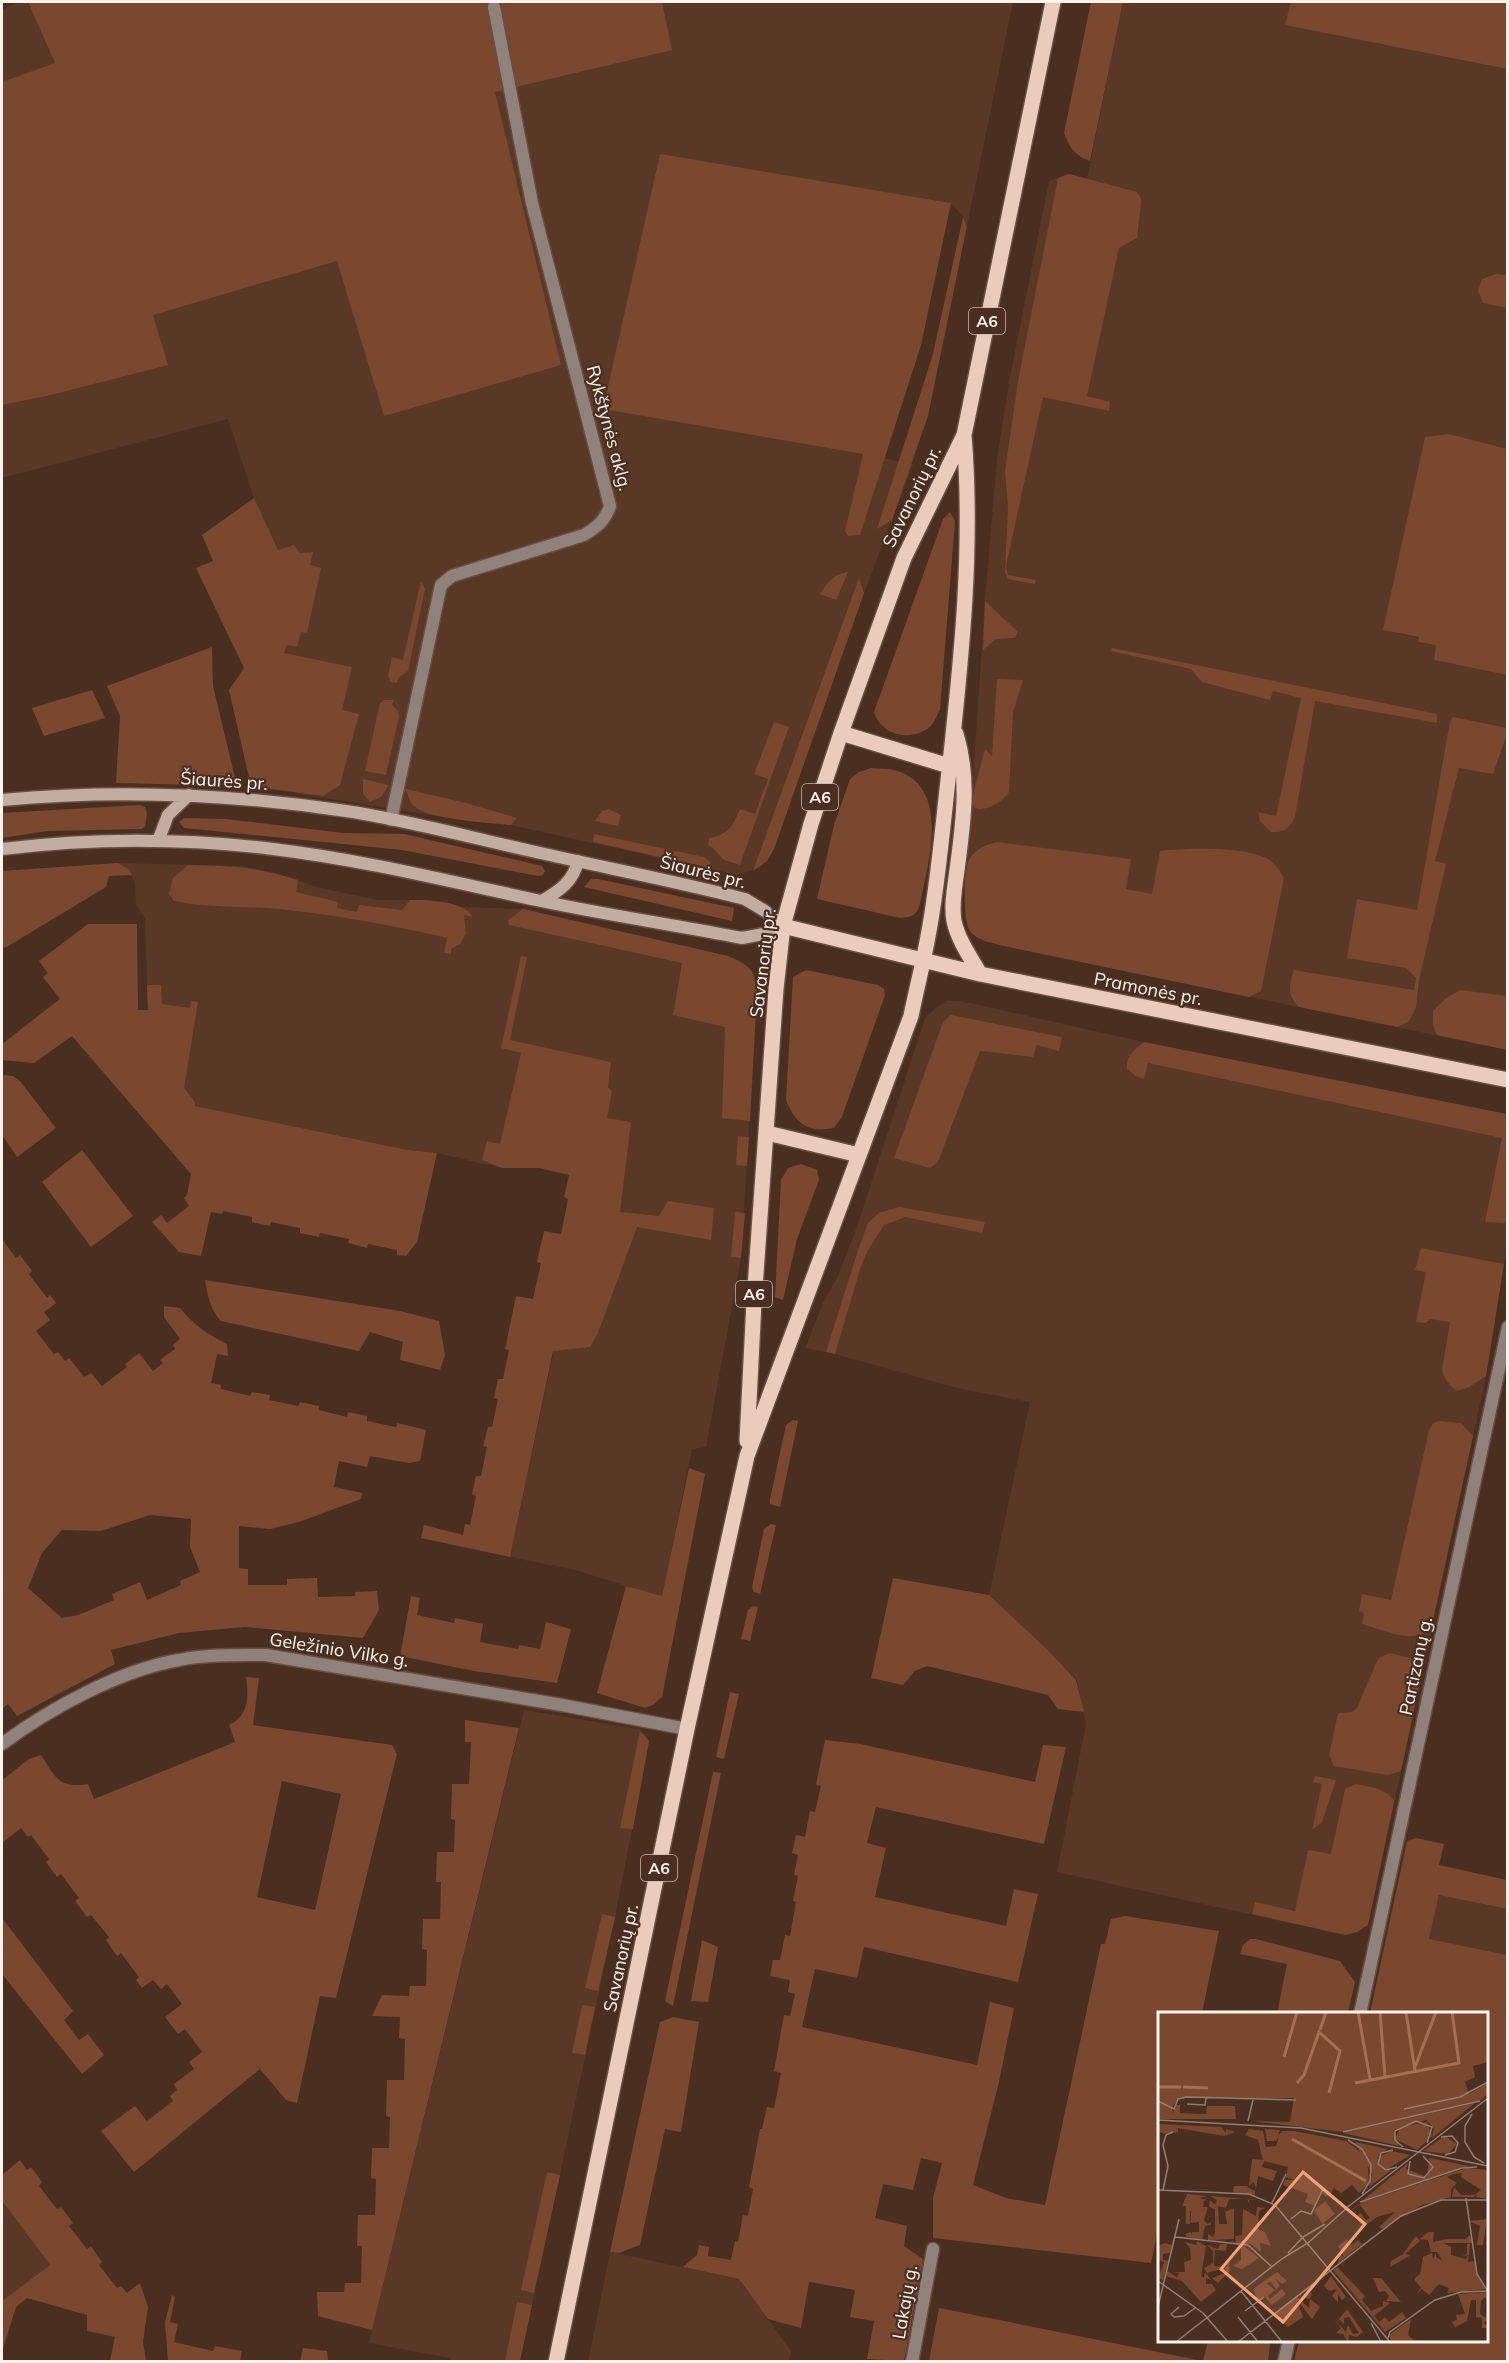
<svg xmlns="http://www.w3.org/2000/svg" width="1509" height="2363" font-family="Mulish,sans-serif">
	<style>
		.built { fill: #593826 }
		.green { fill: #79482e; fill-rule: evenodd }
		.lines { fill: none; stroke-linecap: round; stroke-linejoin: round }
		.minor-casing { stroke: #674e42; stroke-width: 15 }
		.tertiary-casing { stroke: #674e42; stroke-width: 15 }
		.secondary-casing { stroke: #674e42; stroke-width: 15 }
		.primary-casing { stroke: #674e42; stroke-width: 18 }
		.minor { stroke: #90827a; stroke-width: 12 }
		.tertiary { stroke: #90827a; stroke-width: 12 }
		.secondary { stroke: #c3aca0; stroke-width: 12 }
		.primary { stroke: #eaccbd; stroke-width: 15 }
		.labels { text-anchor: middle; stroke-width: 4.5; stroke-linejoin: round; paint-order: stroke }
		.shield { fill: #4a2f21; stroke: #c7b8b0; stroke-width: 1.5 }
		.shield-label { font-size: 16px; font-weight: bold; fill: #fdf3ed }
		.street-label { font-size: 18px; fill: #fdf3ed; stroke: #4a2f21 }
		.inset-river { fill: none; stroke: #a46f54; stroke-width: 3 }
		.inset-road { fill: none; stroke: #927d73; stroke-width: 1.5 }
		.view { fill: #f0a279; fill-opacity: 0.15; stroke: #f0a279; stroke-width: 3 }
		.inset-edge { fill: none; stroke: #fdf3ed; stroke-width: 3 }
	</style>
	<rect width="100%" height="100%" fill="#4a2f21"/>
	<path class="built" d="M17,2H28L56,63L219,2H1013L967,226L963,217L951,203L660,155L863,454L913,464L864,593L774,849L767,861L759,868L737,875L511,825L467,821L251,786L254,498L228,419L2,478V405L47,396L2,280V10Z
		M1123,2H1291L1286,25L1506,69L1507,65V449L1480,443L1384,630L1419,638L1418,642L1436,645L1434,660L1507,675V1050L1004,946L979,938L972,934L968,928L965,918L967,866L985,601L997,459L1009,382L1049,181L1069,174L1087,179Z
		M118,863L242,866L275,873L320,888L379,900H423L462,907L523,909L728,956L745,964L754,973L757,993L741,1258L706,1447L692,1449L662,1597L575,1570L510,1557L590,1180L539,1168H502L437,1153L420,1167L238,1165L150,1074L145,919L136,904L135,884L129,869Z
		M947,1001H961L1148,1043L1507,1114V1245L1486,1376L1368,1925L1357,1932L1345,1935L1057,1872L1086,1724L1077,1680L1047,1649L989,1595L1030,1402L957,1388L835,1354L805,1348L823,1303L838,1276L858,1224L925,1018L938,1006Z
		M524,1710L638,1729L644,1733L649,1741L615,1917L520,2361H450L451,2358L369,2343Z
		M1439,1895L1507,1909V2361L1326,2362L1486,2340V2014L1411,2013Z
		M2,2201L50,2265L2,2301Z
		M610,2252L739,2279L791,2351L789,2361L588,2362Z"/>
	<path class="green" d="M28,2H662L672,50L495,92L561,365L384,416L337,261L153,315L168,365L47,396L2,405V82L55,63Z
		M1091,2H1123L1090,161C1074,155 1070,148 1064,133Z
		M1291,2H1507V69L1285,25Z
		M660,154L951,203L921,345L860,535L848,536L845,531L863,454L603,409Z
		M1069,174L1137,192L1141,198V203L1137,238L1119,248L1087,396L1110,402L1109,411L1043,397L1006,566L1008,575L1036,580L1035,584L1008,579L1005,571L1008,506L1005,471L1018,381L1058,178Z
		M963,217L967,226L928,416L892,520L877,529L933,354Z
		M1496,274L1507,275V308L1483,303L1478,291L1482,279Z
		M1449,434L1507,449V675L1434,660L1436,645L1418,642L1419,637L1383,630L1425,437Z
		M254,498L278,550L294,545L300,553L313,552L310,565L321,568L307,633L301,632L297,647L287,645L284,653L352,667L342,710L359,714L340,785L323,796L251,786L229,690L244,668L196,568L213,561L202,535Z
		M950,512L955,521L940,710C937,715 934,723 930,727C911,742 881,736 874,712L943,519Z
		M848,572L836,600L820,594C827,583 833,574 848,572Z
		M859,578L864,593L774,849L767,861L753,871Z
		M421,581L425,589L408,671L398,678L397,683L390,682L388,675L392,657L403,660Z
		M985,601L1018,632L1015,638L996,639L983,650Z
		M212,647L213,686L237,786L116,783L120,716L107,686Z
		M1112,648L1437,714V723L1315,701L1295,817C1290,829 1283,833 1271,832L1260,821L1258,812L1276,816L1301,698L1273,691L1270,700L1202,682L1191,669L1111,651Z
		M997,679L1023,680L1013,712L1009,792C1003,802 986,812 975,808L971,802L985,749L992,756Z
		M92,690L105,718L44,736L32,708Z
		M385,700H394L392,705L398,711L399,717L386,775L365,771L380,703Z
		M1453,717L1507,728V734L1493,774L1459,768L1435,861L1446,864L1419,980L1416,1008L1409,1021L1398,1027L1299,1007C1286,994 1289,986 1294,970L1414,990L1416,978L1406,968L1347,958L1357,899L1417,910L1450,721Z
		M774,722L789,727L740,865L724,860L712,847L708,845L709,838C728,835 733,826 740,809L755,814L768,779L754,774Z
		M871,768C878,769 887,768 894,770C952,785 928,863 920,904C916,916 912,917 900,918L817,899L834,825L850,779L859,772Z
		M363,779L389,785L381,797L370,802L363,794Z
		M406,789L466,803L517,818L511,825C492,823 425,819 414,806C409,802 408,795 406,789Z
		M139,805L145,807L147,814L145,827L141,829L47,831L2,838V813Z
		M609,809L621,815L618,826L595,821L602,811Z
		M184,818L226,819L343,833L404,834L542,866L545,871L543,875L538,876L402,850L184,828L179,822Z
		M594,834L704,857L710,862L709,868L593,842Z
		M997,842L1131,859L1126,889L1152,894L1160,851C1185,848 1248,846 1269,860C1276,864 1280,871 1284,878L1261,991L1249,997L1004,946C993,943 977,941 970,931C963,921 963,868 970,858C976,849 987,844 997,842Z
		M118,863L129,869L132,875L109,876L106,887L5,948L2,946V871Z
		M188,865C230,866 257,867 298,880L296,892L338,902L337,908L357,912L359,905L402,910L410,900C428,900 462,900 473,917L464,915L466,934L460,944L451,949V954L444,953L447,938C392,925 336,915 279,909C244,906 209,908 174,901L169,894L173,878Z
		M591,879H598L734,908L732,921L584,887Z
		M523,909L728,956C752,967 753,968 757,993L750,1121L722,1118L725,1027L673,1015L682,963L509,925L508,920Z
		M88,924H137L138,1010H148L147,985H161L162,1004L190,1008L191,1001L198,1002L184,1088L195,1102V1106L407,1150L437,1153L417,1242L406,1256L397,1255V1250L368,1244L367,1248L348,1243L349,1239L320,1233L319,1237L300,1233V1228L271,1222L270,1226L252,1222V1217L223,1211L222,1214L211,1212L201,1256L179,1252L152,1222L161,1215L167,1223L189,1206L184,1198L187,1195L191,1174L72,1036L34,1063L2,1060V1044L60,999L43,977L48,973L39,961Z
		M521,956L527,957L510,1040L611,1062L608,1087L612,1091L607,1118L631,1122L620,1212L659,1216L668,1201L714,1208L711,1240L637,1227L598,1333L590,1347L553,1351L510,1557L421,1538L424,1525L463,1535L465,1524L470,1525L476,1496L472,1494L476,1476H481L487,1447L483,1446L488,1427H492L498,1399L494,1398L498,1379H503L509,1350L505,1349L516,1296L533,1299L541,1263L537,1262L544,1231L561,1234L568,1199L564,1197L569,1175L539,1168H502L482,1160L487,1141L500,1144L521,1053L501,1048Z
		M806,970L878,985L884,989L885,995L842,1117L834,1128C807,1133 796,1124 786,1100L793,977Z
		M1460,990L1507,996V1050L1437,1035L1433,1025V1011L1446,998Z
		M951,1015L1062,1037L1059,1051L1037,1045L1033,1057L980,1051L938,1162L930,1168L894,1158L943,1022Z
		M1144,1042L1507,1114V1223L1485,1222L1502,1138L1148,1063L1144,1079L1137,1077L1127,1069C1125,1056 1135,1050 1144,1042Z
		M5,1075L13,1076L20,1081L56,1128L17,1157L2,1135V1076Z
		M738,1136L749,1137L747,1166L736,1165Z
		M82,1150L133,1216L91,1247L42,1182Z
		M801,1164L817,1170L819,1180L797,1239L783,1300L775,1297L781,1180L788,1168Z
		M899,1207L985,1222L982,1233L905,1217L884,1225L867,1252L861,1266L835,1354L826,1352L858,1250L868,1223L879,1213Z
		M735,1212L745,1213L741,1258L731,1257Z
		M2,1239L16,1258L20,1255L32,1271L29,1274L47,1298L50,1295L56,1303L44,1312L50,1320L36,1331L54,1354L58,1352L65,1361L69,1358L84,1377L91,1373L102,1386L127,1367L125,1364L139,1353L153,1371L163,1363L160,1360L175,1349L173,1345L180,1339L164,1317V1306L180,1308C194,1325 207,1334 227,1344L228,1356L217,1354L211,1383L221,1385V1389L250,1396L252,1392L270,1395L269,1400L298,1406L300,1402L319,1406V1410L347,1417L348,1412L367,1416V1421L396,1427L397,1423L426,1430L420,1461L409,1463L370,1456L367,1467L339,1461L334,1487L362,1493L361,1499L302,1521L270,1529L239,1526V1568L248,1569V1585H287V1579L317,1578L318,1597L355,1596V1592L377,1591L379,1610L363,1638L245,1627L179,1633L111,1650L115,1664L17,1716L8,1704L2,1709ZM150,1515L191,1519L190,1547L200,1572L180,1581L181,1585L147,1600L140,1582L112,1594L114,1600L78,1615L62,1618L28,1588L42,1553L62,1530L101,1531Z
		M1421,1248L1504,1264L1486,1376L1469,1387L1457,1391C1450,1386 1443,1378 1442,1369L1450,1322L1430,1319L1426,1323L1416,1322L1426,1272L1415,1270Z
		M205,1280L400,1311L439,1321L445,1355L440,1370L400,1360L403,1342L370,1332L359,1351L221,1321C209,1308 208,1296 205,1280Z
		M793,1420L798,1421L780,1507L770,1504V1499L786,1425Z
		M1439,1421L1461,1423L1473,1436L1431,1629C1411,1645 1384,1630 1362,1624L1364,1613L1359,1611L1362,1594L1391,1600L1429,1430L1433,1423Z
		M689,1468L705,1474L662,1697L653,1705L645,1708L597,1693L626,1586L662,1596Z
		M771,1524L776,1525L760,1594L754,1592L752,1588L764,1529Z
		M893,1578L989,1595L1047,1649L1076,1680L1084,1712L1058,1709L1048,1695L927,1666L915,1671L903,1685L871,1678Z
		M411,1596L420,1598L417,1615L454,1623L455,1618L483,1624L480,1642L518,1649L519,1645L540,1649L546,1622L571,1629L557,1683L474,1671L400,1656Z
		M753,1606L758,1607L750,1641L741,1639L748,1610Z
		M1390,1653L1413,1659L1423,1668L1401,1771L1388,1775L1334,1766L1329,1755L1338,1713L1352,1712L1357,1708L1376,1663L1380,1657Z
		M246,1677L259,1678L253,1725L392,1745L397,1754L336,1998L320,1996L297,2103L286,2100L260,2069L134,2172L101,2131L135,2106L147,2121L173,2101L170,2096L177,2090L174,2084L194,2069L189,2062L202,2052L185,2029L178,2034L165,2017L182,2004L167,1984L161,1989L153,1980L142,1988L136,1980L139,1977L121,1953L117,1956L106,1940L109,1937L91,1915L87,1917L75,1901L79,1898L61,1874L57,1877L46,1862L49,1859L31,1835L28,1837L21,1828L2,1843V1780L29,1759L41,1755C55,1776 58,1789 88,1784L94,1799L235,1742L229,1725C249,1715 249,1697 246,1677ZM282,1781L341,1794L315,1910L257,1897Z
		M730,1692L739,1694L724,1759L716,1757Z
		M465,1720L519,1728L372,2330L318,2316L317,2292H344L345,2283H361L362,2246H357L358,2215H375L376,2179L371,2178L372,2148H389L390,2117L386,2116L387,2080H404L405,2039L399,2038L400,2017L372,2016L382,1995L409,1996L410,1986H426L427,1950L422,1949L423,1919H440L441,1882H436L437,1852H454L455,1820L451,1819L452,1784H469L471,1742H465Z
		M640,1731L649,1741L633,1829L620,1828Z
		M825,1740L860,1744L1035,1782L1043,1745L1066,1747L1044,1844L876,1807L867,1843L886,1848L875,1897L1006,1926L1014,1889L1038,1894L1018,1982L864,1947L857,1978L815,1969L802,2027L977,2065L990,2002L1014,2008L999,2082L973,2185L1006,2198L1045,2205L1101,1944H1105L1111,1919L1125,1916L1219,1931L1202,2013L1160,2014V2220L1151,2263L933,2238V2198L942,2163L921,2158L913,2190L883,2184L875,2218L907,2226L904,2246L923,2259L904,2361L867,2359L874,2321L850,2317L855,2290L809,2282L801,2328L768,2319L739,2279L683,2267L697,2255L699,2245L709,2247L708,2256L731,2260L735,2241L738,2242L743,2215L748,2216L753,2189L749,2187L760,2129H762L767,2107L774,2108L781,2073L774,2071L784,2015L790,2016L795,1994L788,1992L790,1980L770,1976L773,1960H780L785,1935L790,1936L796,1902L793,1901L798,1876L794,1875L798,1855L792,1853L796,1835L805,1837L810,1811L815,1812L821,1786L816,1785Z
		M713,1772L721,1773L673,2006L665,2001Z
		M1315,1776L1336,1780L1322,1822L1312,1830L1322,1784L1313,1782Z
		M1356,1784C1369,1787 1387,1788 1394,1801L1368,1925L1357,1932L1345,1935L1252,1914L1255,1902L1295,1911L1308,1850L1331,1854L1345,1789Z
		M1416,1838L1444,1844L1439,1865L1507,1880V1909L1439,1895L1429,1939L1507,1955V2361H1294L1299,2341L1486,2340V2014L1370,2013L1407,1841Z
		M602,1914L615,1917L598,1991L585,1988Z
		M2,1918L73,2011L64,2020L79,2040L88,2034L104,2055L82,2074L2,1974Z
		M1250,1939H1256L1340,1961L1355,1982L1348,2013H1277L1287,1964L1240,1954L1243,1945Z
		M702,1940L718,1947L708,2002L691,2001Z
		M582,2005L595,2007L585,2055L572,2053Z
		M673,2017L699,2022L681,2132L665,2129L640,2245L619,2253L610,2252L660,2022Z
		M20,2160L27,2170L31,2167L42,2182L39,2186L57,2209L61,2207L73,2223L69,2226L87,2249L91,2246L102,2262L99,2265L117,2288L121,2286L127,2293L140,2283L148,2307L143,2342L146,2361H114L110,2360L115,2337L87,2331V2315L27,2298L16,2307L2,2352V2301L50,2265L2,2201V2175Z
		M547,2172L560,2175L534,2293L521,2290Z
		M172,2295L175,2297L170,2322L178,2324L174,2342L213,2351L215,2346L242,2351L240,2361H168L165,2322Z
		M517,2302L532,2305L520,2361H505Z
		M939,2308L1203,2361L1208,2341H1268L1270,2344L1268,2361H929Z
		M303,2348L327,2351L328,2361H300Z"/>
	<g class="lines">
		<defs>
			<path id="minor" d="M391,820L441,585L452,576L584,535C597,527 605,521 610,506L532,203L494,7
				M2,1744C49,1709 120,1670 179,1660C207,1654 237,1655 266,1655L562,1705L687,1729
				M912,2362L933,2249"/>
			<path id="tertiary" d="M1360,2014L1508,1327
				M1284,2362L1289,2340"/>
			<path id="secondary" d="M2,800C116,789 231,794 346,811C413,821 479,840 545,854C612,869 679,882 745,899L765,911L783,926L764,934L742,938C675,925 607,915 541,901C452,882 364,860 273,849C183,838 92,838 2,849
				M158,841L168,815L189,795
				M542,901C559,891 573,882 578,861"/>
			<path id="primary" d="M841,733L949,766
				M956,734C970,779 963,824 957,870C955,886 951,905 954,921C958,940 971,958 980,974
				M783,926L980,974L1508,1080
				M767,1133L859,1155
				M747,1441L754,1302L776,989L783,926L811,824L841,733L904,558L964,435L1053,2
				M556,2362L687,1729L747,1456L911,1016C918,982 927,948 932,913C940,863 944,813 950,763C962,654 973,545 964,435"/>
		</defs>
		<use href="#minor" class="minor-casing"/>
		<use href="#tertiary" class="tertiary-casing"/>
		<use href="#secondary" class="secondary-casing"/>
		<use href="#primary" class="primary-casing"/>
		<use href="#minor" class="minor"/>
		<use href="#tertiary" class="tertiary"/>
		<use href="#secondary" class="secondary"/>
		<use href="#primary" class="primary"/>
	</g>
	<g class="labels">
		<g class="shield">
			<rect x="969" y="308" width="36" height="26" rx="4.5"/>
			<rect x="802" y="784" width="36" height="26" rx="4.5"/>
			<rect x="736" y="1281" width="36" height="26" rx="4.5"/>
			<rect x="641" y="1855" width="36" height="26" rx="4.5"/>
		</g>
		<g class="shield-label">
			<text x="987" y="327">A6</text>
			<text x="820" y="803">A6</text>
			<text x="754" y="1300">A6</text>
			<text x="659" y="1874">A6</text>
		</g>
		<g class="street-label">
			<text transform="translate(609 428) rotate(75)" y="6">Rykštynės aklg.</text>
			<text transform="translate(912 497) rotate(-64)" y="6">Savanorių pr.</text>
			<text transform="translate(224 781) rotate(4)" y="6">Šiaurės pr.</text>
			<text transform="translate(703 872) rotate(14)" y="6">Šiaurės pr.</text>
			<text transform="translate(763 963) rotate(-83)" y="6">Savanorių pr.</text>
			<text transform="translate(1148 989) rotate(11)" y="6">Pramonės pr.</text>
			<text transform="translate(339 1650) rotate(9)" y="6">Geležinio Vilko g.</text>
			<text transform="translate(1416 1666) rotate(-78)" y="6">Partizanų g.</text>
			<text transform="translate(621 1958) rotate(-78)" y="6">Savanorių pr.</text>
			<text transform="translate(905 2302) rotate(-80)" y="6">Lakajų g.</text>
		</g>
	</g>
	<g transform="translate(1158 2012)">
		<rect width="330" height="330" fill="#4a2f21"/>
		<path d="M0,0H330V50L315,54L317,65L307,70L311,82L330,71V82L323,88L185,120L92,109L132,110L136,86H21L14,95L15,101L18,93H22V101L44,102H48L49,94H77L78,107H0ZM317,91L274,126L276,116L268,108L236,118L241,134L185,121ZM269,110L274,124L259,138L237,127L242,115ZM0,112L63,115L68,121V117L77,120L66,124L20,116V120L8,122L0,120ZM91,117L105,119L108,135L118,134L121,124L118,129H109L107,117L122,118L120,123L125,119H136L188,129L209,145L211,170L196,187L201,181L194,173L183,181L176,176L171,185L162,181L156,194L147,190L150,182L125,173L127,168H136L128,165L130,155L106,149L104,155L119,159L115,169L100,164L98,177L96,170L89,175L97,179V183L75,180L76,174H91L94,147L105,148L100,128L87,123ZM287,124L299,132L290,142L265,139ZM197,130L229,137L219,146L232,159L211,175L214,162ZM234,139L252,143L228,158L220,145ZM271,146L311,154L205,188L250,151L248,157L269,165ZM309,156L330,158V187L318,185L319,182L316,185H294L296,175L303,183H316L323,178L303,165L304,161L295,162L289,165L299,171L293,177V185L264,193L224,217L221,215L237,200L219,205L205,215L197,205L203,201L208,208L212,206L202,193L184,204L205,190ZM29,182L50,184L41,186L50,188L46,189L45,195H50L46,208L49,212L53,210V213L47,214L44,228L29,225L27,222L33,220L34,224V220H41V210L33,211V199H32V212H28V194H24ZM52,184L99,188H91L92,193L89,187H71L68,196L60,194L61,212H69L67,200L76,196V227L50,228V222L55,225L57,221V197L51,195L52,188L57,193L59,188ZM167,189L177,202L164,212L156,198ZM99,195L107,196L101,199L100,217L107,220L113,234L102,231L103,240L93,232L78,231L77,224L84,223L85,197L98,204ZM329,207L325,233H319L322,214L311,209ZM270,220H276L275,230L289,227H307L312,223L316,231H285L293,235V243L308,247L310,243L304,244L309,242V232H312L310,250L318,249V261L328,277L289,281L291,276L281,272L271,283L264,277L257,283L263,276L256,267L262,262L265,245L274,241L275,247L278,241V245L285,249L279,240H273L270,228L262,227ZM258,224L262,229L247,242L253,243L232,255L233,249L245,242ZM189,227L193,233L200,228L204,232L179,252L183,243L186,245L180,234ZM39,229L48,234L43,264L46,266L47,260L53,268L48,266V272H54L58,278L43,290L24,269L8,264L9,259L19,265L21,261L15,260H27L26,250L33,248L32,236L27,230L38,233ZM7,231L14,233L12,241L5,242V248L10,249L5,268L0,266L6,250L1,248L0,234ZM62,232H69L68,239L57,238L56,254L68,255L71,250L72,259L60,271L54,266L68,261L67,256L49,261L46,256L55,251V239L49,233L60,237ZM77,232L86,234L101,246L84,257L75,254L83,248V236ZM179,255L207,284L204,288L213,299L225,294V289L232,291L216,304L221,310L227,305L231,310L244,300L248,306L227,320L175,258ZM119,260L129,269L124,272L117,266L122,274L118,277L113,270L108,271L117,278L110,284L112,287L124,277L128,282L114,293L106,284L109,281L100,289L95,277ZM173,264L188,285L184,288L180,282V290L174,284L179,277L171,279L166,274ZM215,266H223L243,290L228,289L231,284L227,279L221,280ZM154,280L152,287L162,295L154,307L139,288L145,305L130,315L116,302L139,285L151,296L152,287L145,286ZM330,280V289L327,285L323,289L322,302L330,307L326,311L330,316H324V306L318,305V288H313L309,309L297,315L294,310L299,308L298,303L307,302L300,282ZM189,297L205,320L199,325L191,323L190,330L185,322L178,321L183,316L176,307L188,320L190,313L195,322L201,321L191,305L186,306V312L181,307ZM253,307L250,323L258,330H233L231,323Z" fill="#79482e"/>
		<path class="inset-river" d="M200,0L212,67M222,0L227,65M248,0L257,59M162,18L168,0M126,45L139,0M257,55L278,0M139,71L146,63L161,20L182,39L171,81M197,71L301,51L294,0M0,75H23M25,75L50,76M134,127L208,169"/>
		<path class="inset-road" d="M0,89L16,97L20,87L29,85L138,88M29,92L47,93L48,86M246,97L302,85L330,70M314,102L307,114V130L316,145L326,151M0,108L143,116L330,154M90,109L95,88M185,120L322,89M283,125L294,124L300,131L297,140L287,143M190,128L204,137L213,153L212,169L204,182M245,135L237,128V119L258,109L274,115L269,131M235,138L223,141L220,152L228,158L239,155M252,149L250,162L266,166L275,155L265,144M0,178L91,182L117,193L232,330M5,178L10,154L5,133L8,123L15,120M308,186L319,262L329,278M202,190L304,156L319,155M114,191L128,162M191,194L330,86M133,207L143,199L153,202L165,177M17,225L90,233L114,255M130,241L145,225L167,212M0,269L45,301L70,330M83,279L124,330M0,295L21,207M21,295L13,302L16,305L26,304L37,296M87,299L106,285M80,305L100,330M213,311L223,330M230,326L232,320L277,288L303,280L330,279M18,330L125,246L150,231L191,194M80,330L243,204L283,188H330"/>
		<path class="view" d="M145,160L207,212L125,310L63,257Z"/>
		<rect width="330" height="330" class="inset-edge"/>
	</g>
	<rect width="1509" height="2363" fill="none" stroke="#fdf3ed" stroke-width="6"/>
</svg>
